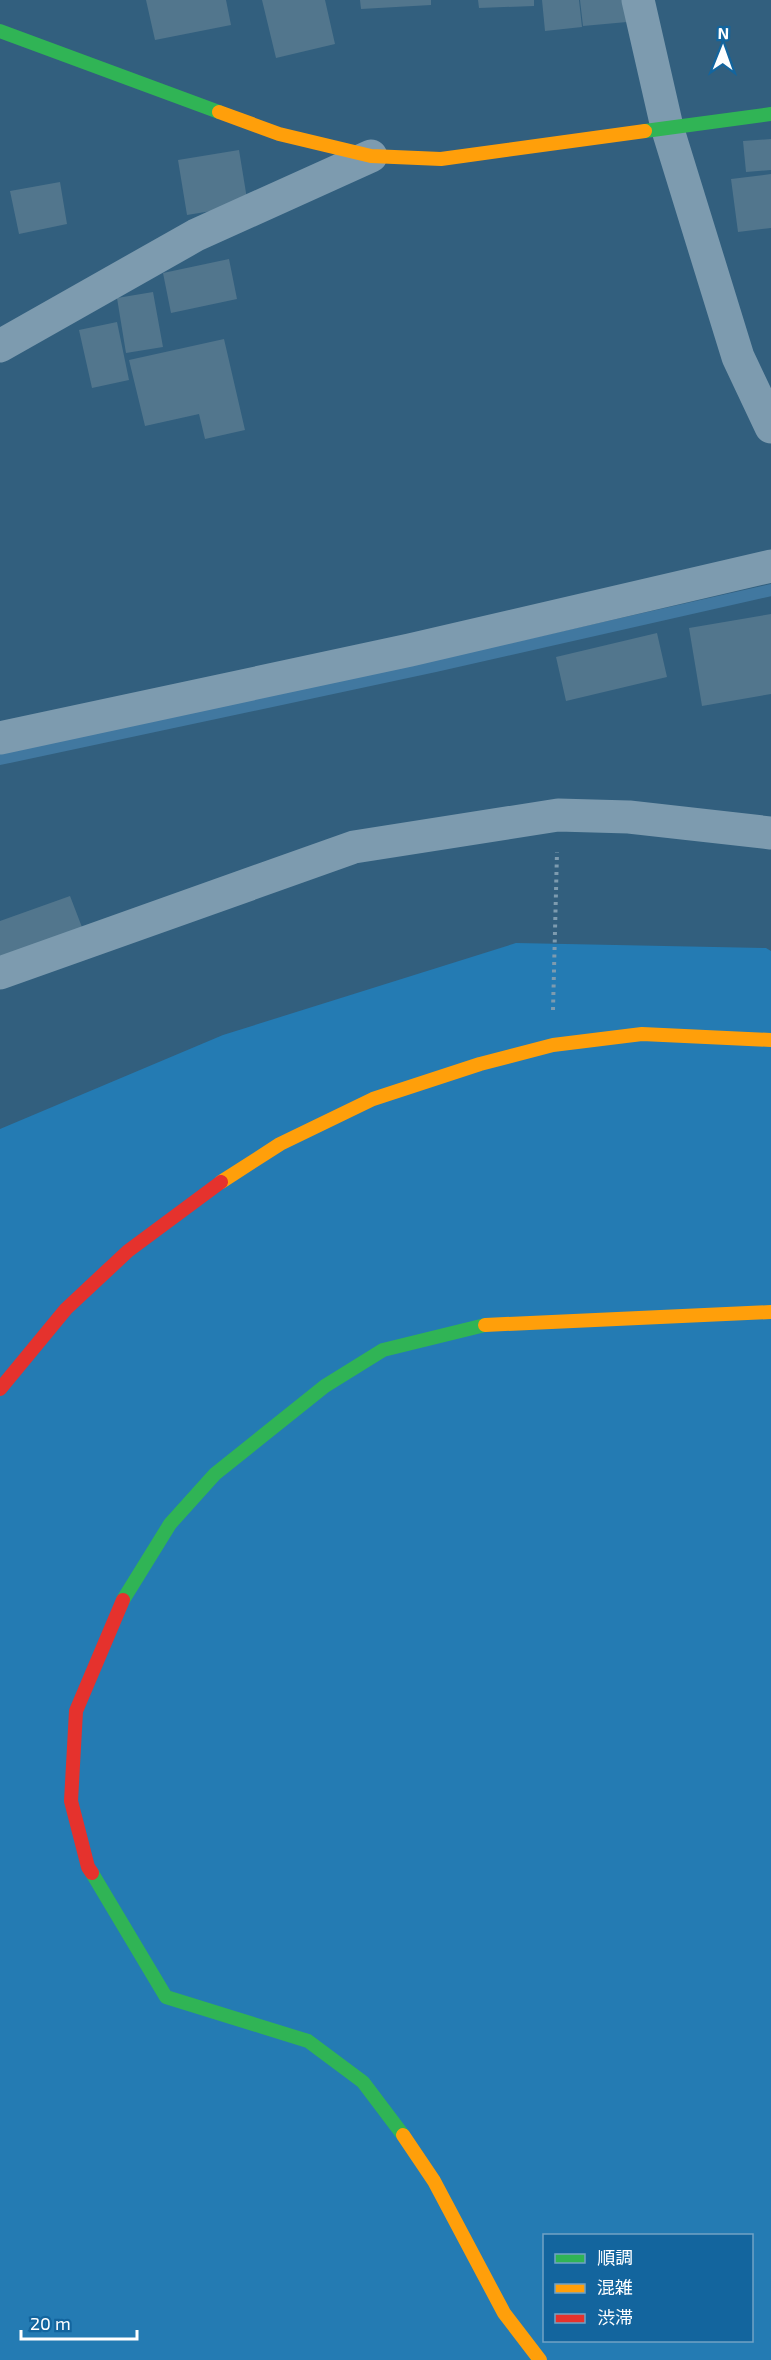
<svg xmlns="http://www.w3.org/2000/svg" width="771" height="2360" font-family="'Exo 2','Noto Sans JP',sans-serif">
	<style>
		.green { fill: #247bb3; fill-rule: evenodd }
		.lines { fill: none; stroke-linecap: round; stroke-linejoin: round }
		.stream { stroke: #4178a0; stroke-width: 12 }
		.building { fill: #52768d }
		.path { stroke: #7d9baf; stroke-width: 4; stroke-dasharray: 3 4.5; stroke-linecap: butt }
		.street { stroke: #7d9baf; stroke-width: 33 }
		.fast { stroke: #30b455; stroke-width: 14 }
		.slow { stroke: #ff9f0a; stroke-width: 14 }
		.jam { stroke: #e5322d; stroke-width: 14 }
	</style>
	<rect width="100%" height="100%" fill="#325f7e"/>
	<path class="green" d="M516,943L766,948L771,951V2360H0V1129L223,1035ZM544,2236H752V2340H544Z"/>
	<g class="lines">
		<path class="stream" d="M0,759L436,666L771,590"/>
	</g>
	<path class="building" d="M146,0H226L231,25L155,40Z
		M262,0H325L335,44L276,58Z
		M360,0H431V5L361,9Z
		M478,0H534V6L479,8Z
		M542,0H579L582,27L545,31Z
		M580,0H624L627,22L583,26Z
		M771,139V170L746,172L743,141Z
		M239,150L248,205L187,215L178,160Z
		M771,174V228L738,232L731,179Z
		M60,182L67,224L19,234L10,191Z
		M229,259L237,299L171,313L163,273Z
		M153,292L163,347L126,353L117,298Z
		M117,322L129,380L92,388L79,330Z
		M224,339L245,430L205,439L199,414L145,426L129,360Z
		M771,614V694L702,706L689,628Z
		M657,633L667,677L566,701L556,657Z
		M70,896L85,935L0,965V921Z"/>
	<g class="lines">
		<path class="path" d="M553,1010L557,852"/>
		<path class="street" d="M638,0L667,127L738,357L771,427
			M0,346L196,235L371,156
			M0,738L410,650L771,566
			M0,973L354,847L558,815L629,817L771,833"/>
		<path class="fast" d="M0,31L219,112
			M645,131L771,114
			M123,1600L170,1524L215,1474L325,1386L383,1350L485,1325
			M92,1873L166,1997L308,2041L363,2082L403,2135"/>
		<path class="slow" d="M219,112L279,134L371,156L441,159L645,131
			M221,1182L280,1144L373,1099L480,1064L553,1045L642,1034L771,1040
			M485,1325L771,1312
			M403,2135L434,2181L504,2313L540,2360"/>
		<path class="jam" d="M0,1389L66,1309L128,1251L221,1182
			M92,1873L88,1867L71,1801L76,1711L123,1600"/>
	</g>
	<rect x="543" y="2234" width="210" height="108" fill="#13659e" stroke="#71a3c5" stroke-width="1.5"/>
	<rect x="555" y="2254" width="30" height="9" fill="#30b455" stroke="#71a3c5" stroke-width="1.5"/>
	<text x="597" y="2264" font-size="18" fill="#ffffff">順調</text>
	<rect x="555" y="2284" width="30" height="9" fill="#ff9f0a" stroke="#71a3c5" stroke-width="1.5"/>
	<text x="597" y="2294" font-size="18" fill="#ffffff">混雑</text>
	<rect x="555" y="2314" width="30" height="9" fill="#e5322d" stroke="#71a3c5" stroke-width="1.5"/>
	<text x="597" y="2324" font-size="18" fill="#ffffff">渋滞</text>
	<g transform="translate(723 48) rotate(1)" stroke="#13659e" stroke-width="4.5" paint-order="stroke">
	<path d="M0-4.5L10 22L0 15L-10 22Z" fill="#ffffff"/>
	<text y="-9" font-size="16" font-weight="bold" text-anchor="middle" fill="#ffffff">N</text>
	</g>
	<path d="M21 2330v9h116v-9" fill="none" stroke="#ffffff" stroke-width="3"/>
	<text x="30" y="2330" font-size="18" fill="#ffffff" stroke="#13659e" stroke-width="4.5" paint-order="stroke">20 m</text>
</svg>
